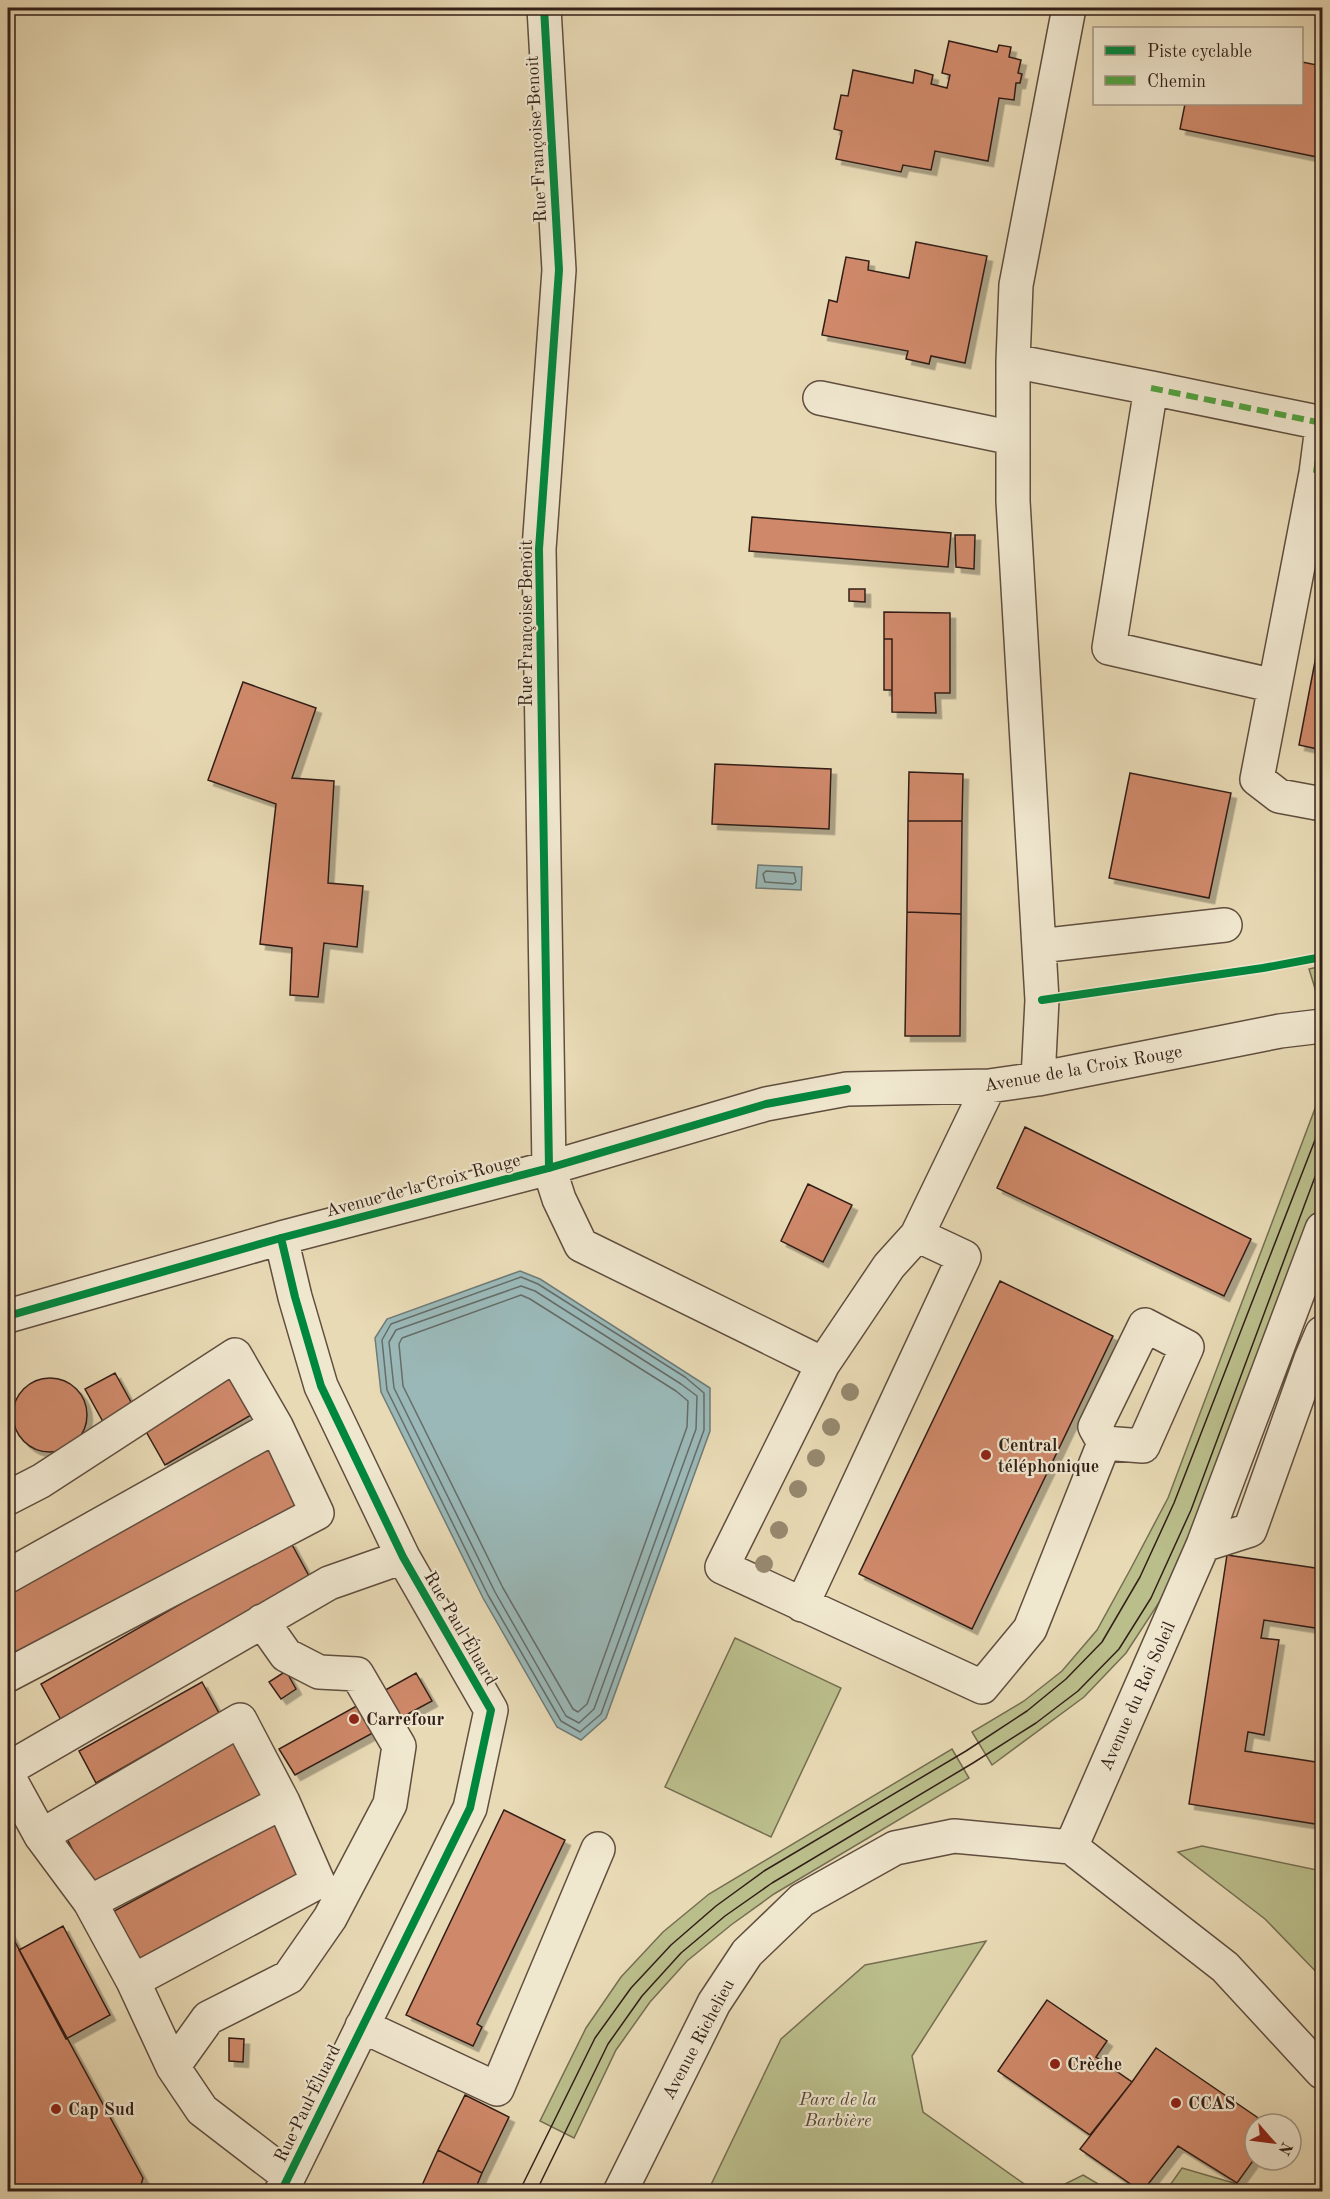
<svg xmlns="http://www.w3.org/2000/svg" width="1330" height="2199" font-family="'Old Standard TT',serif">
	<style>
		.green { fill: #babe8b; stroke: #766e52; stroke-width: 1.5 }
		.water { fill: #9ab8b7; stroke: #707b77; stroke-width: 1.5 }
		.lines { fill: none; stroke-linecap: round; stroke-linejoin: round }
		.shore { stroke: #666c68; stroke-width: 1.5 }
		.building { fill: #cf896b; stroke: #321f18; stroke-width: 1.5; filter: url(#shadow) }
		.minor-casing { stroke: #604e3f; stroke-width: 36 }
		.minor { stroke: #f0e7cf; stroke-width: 33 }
		.tram { stroke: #321f18; stroke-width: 1.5 }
		.quiet { stroke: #52a240; stroke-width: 6; stroke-dasharray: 12 6; stroke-linecap: butt }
		.cycleway-casing { stroke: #f0e7cf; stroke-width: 11 }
		.cycleway { stroke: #00873e; stroke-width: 8 }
		.tree { fill: #97896f }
		.poi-dot { fill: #8f2418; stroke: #f0e7cf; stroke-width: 2 }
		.labels { text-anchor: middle; stroke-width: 4.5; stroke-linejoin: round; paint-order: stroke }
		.street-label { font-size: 18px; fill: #321f18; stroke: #f0e7cf }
		.poi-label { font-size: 18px; font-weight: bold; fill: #321f18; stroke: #f0e7cf; text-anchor: start }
		.park-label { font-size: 18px; font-style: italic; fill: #544735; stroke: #f0e7cf }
	</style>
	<defs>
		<filter id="shadow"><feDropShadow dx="5.5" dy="5.5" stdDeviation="0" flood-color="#0004"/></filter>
	</defs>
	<rect width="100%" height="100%" fill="#e8dab5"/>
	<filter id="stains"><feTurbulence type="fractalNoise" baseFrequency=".00333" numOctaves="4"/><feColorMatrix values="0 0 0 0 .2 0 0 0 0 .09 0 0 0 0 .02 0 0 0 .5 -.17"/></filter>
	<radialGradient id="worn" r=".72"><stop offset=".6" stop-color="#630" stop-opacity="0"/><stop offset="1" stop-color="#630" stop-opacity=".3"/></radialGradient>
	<path class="green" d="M1322,966V995H1317L1309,969Z
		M1319,1098L1322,1100V1199L1190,1540L1160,1601L1126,1653L1084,1697L992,1765L972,1732L1024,1701L1062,1671L1097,1630L1130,1570L1168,1498Z
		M735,1638L841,1688L771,1837L665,1787Z
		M952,1749L969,1778L774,1894L731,1925L687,1961L650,2002L616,2050L574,2138L540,2121L586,2028L621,1977L663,1932L709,1894Z
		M1202,1846L1322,1871V1978L1265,1919L1178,1852Z
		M986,1941L912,2056L923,2112L1034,2191H708L781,2039L865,1965Z
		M1182,2168L1261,2191H1166Z
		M1083,2175L1110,2191H1051Z"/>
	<path class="water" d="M758,865L802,867L801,890L756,888Z
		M520,1271L540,1279L710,1388V1431L606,1718L581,1740L557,1727L483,1598L381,1392L375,1338L387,1319Z"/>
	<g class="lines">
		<path class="shore" d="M766,871L794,873L796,882L793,884L765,882L763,874Z
			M521,1277L538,1284L685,1377L704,1393V1430L601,1714L580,1732L561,1721L488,1595L387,1390L382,1340L391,1324Z
			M521,1286L535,1291L681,1384L697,1396L696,1429L594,1709L579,1723L566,1716L495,1592L394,1388L389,1342L396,1330Z
			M521,1295L530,1299L676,1391L688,1401L687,1427L587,1704L578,1712L573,1709L503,1588L403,1386L399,1344L402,1338Z"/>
	</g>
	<path class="building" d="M949,41L997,52L999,45L1011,47L1009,57L1021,60L1018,73L1022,74L1020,83H1016L1014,100L999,98L988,161L935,151L931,170L903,165L901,172L836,159L842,131L834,129L841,95L848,96L853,70L913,83L915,70L933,75L931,84L947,88L950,75L942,73Z
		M1302,62L1322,66V158L1180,129L1185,104H1302Z
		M916,242L987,256L965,363L931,356L929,364L906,359L908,351L822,335L829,300L837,302L846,257L869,261L868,270L909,278Z
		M752,517L951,533L948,567L749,551Z
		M955,535H975L974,569L956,567Z
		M849,589H865V602L849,601Z
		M884,612L950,613V693H935L936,713L892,712V639H884Z
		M1322,625V750L1299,745Z
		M884,639H892V690H884Z
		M243,682L316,708L292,778L334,781L328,883L363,886L357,947L324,943L318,997L290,995L292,948L260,944L276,804L208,780Z
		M715,764L831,769L829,829L712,824Z
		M909,772L963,774L962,821H908Z
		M1130,773L1231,793L1209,898L1109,878Z
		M908,821H962L961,914L907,912Z
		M907,912L961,914L960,1036H905Z
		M1025,1127L1251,1239L1224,1296L997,1188Z
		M808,1184L852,1205L823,1262L781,1241Z
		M1000,1281L1113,1336L972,1629L859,1574Z
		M224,1351L258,1411L165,1465L131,1405Z
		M115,1373L137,1413L107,1429L85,1389Z
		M13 1415a37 37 0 1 1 74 0a37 37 0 1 1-74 0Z
		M269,1433L306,1500L8,1668V1581Z
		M290,1541L309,1576L61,1720L41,1684Z
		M1227,1555L1322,1569V1629L1264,1620L1261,1638L1279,1640L1264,1735L1248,1732L1245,1751L1322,1763V1825L1189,1804Z
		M286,1671L296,1689L281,1699L269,1682Z
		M416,1673L432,1701L295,1775L279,1749Z
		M202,1682L219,1713L96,1783L79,1751Z
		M237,1739L270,1800L95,1893L63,1831Z
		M504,1810L565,1840L477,2024L482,2027L473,2046L406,2015Z
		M280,1821L311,1879L136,1974L105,1916Z
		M63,1926L110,2015L66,2039L19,1950Z
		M8,1929L143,2178L139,2192H8Z
		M1047,2000L1107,2041L1096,2057L1132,2082L1090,2135L998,2071Z
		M229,2038L244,2039L243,2062L229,2061Z
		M1156,2048L1267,2124H1255V2158L1237,2183L1178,2146L1142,2192L1080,2149L1132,2082Z
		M465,2095L509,2117L482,2173L438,2150Z
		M438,2150L482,2173L474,2192H419Z"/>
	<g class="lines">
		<defs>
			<path id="minor" d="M544,8L559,270L539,549L549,1168L559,1199L581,1245L823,1364
				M1013,361L1151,388L1109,648L1275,686
				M1151,388L1322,423
				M820,398L1013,438
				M1322,427L1316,473L1257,779L1279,796L1322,804
				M1039,946L1225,925
				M1038,1079L1042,1000L1013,501V361L1016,285L1069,8
				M989,1086L917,1235L889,1266L823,1364L722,1567L982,1687L1030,1629L1104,1443L1143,1446L1187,1347L1145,1325L1095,1427L1104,1443
				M8,1316L281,1238L549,1168L766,1104L847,1089L989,1086L1038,1079L1280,1031L1322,1026
				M8,1498L41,1481L235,1355L276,1426L317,1513L8,1675
				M1203,1545L1250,1530L1311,1359L1322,1333
				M8,1576L276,1426
				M802,1605L964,1257L917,1235
				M8,1769L329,1583L403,1557
				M8,1776L41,1836L90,1902L133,1981L173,2067L202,2110L288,2176
				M41,1836L240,1720L283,1802
				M1071,1847L1203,1545L1322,1229
				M1071,1847L1225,1967L1322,2072
				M90,1902L283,1802L318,1882L133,1981
				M362,2026L497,2089L598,1849
				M173,2067L208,2018L289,1977L330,1918L390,1804L399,1746L357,1674L319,1672L286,1655L262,1621
				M281,2192L470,1808L491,1710L403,1557L321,1386L295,1297L281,1238
				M620,2192L714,2003L747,1953L802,1900L895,1848L954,1836L1071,1847"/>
		</defs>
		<use href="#minor" class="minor-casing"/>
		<use href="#minor" class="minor"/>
		<path class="tram" d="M519,2192L595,2038L631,1988L671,1945L716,1906L764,1871L966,1751L1027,1711L1066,1679L1102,1642L1140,1577L1174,1503L1322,1122
			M536,2192L608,2044L642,1996L681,1953L725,1916L772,1883L973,1763L1036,1723L1078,1691L1119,1649L1151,1598L1191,1510L1322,1158"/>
		<path class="quiet" d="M1151,388L1322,423
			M1316,473L1322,427"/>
		<defs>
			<path id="cycleway" d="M544,8L559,270L539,549L549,1168
				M1042,1000L1263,968L1322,957
				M8,1316L281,1238L549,1168L766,1104L847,1089
				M281,2192L470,1808L491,1710L403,1557L321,1386L295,1297L281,1238"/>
		</defs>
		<use href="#cycleway" class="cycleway-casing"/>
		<use href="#cycleway" class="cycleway"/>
	</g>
	<g class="tree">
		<circle cx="850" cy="1392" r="9"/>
		<circle cx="831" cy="1427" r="9"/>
		<circle cx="816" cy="1458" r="9"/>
		<circle cx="798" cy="1489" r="9"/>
		<circle cx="779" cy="1530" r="9"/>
		<circle cx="764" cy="1564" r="9"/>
	</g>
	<g class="poi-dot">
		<circle cx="986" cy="1455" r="6"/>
		<circle cx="354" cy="1719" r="6"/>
		<circle cx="1055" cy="2064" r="6"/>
		<circle cx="1176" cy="2103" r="6"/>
		<circle cx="56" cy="2109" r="6"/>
	</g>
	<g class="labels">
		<g class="street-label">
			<text transform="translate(536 139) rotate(-93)" y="6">Rue Françoise Benoit</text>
			<text transform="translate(526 623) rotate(-90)" y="6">Rue Françoise Benoit</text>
			<text transform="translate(1083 1068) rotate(-10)" y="6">Avenue de la Croix Rouge</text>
			<text transform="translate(423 1185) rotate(-15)" y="6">Avenue de la Croix Rouge</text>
			<text transform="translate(461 1628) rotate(60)" y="6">Rue Paul Éluard</text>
			<text transform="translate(1137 1696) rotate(-66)" y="6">Avenue du Roi Soleil</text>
			<text transform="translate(698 2039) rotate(-62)" y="6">Avenue Richelieu</text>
			<text transform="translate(307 2103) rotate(-64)" y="6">Rue Paul Éluard</text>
		</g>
		<g class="poi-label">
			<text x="998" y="1451">Central<tspan x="998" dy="21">téléphonique</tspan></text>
			<text x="366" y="1725">Carrefour</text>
			<text x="1067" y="2070">Crèche</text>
			<text x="1188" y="2109">CCAS</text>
			<text x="68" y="2115">Cap Sud</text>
		</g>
		<g class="park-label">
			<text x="838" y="2105">Parc de la<tspan x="838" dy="21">Barbière</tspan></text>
		</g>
	</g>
	<rect width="1330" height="2199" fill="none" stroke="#e8dab5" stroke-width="30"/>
	<rect x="9" y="9" width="1312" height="2181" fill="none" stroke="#321f18" stroke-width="3"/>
	<rect x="15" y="15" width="1300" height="2169" fill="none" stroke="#321f18" stroke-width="1.5"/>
	<rect x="1093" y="27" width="210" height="78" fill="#f0e7cf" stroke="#a49786" stroke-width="1.5"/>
	<rect x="1105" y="46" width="30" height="9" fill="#00873e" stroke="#a49786" stroke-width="1.5"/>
	<text x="1147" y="57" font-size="18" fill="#321f18">Piste cyclable</text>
	<rect x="1105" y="76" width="30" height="9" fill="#52a240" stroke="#a49786" stroke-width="1.5"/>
	<text x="1147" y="87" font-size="18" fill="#321f18">Chemin</text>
	<g transform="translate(1273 2142) rotate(118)"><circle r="28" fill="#f0e7cf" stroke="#a49786" stroke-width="1.5"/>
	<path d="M0-4.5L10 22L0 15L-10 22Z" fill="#8f2418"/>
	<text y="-9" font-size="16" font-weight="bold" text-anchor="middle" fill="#321f18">N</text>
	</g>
	<rect width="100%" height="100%" filter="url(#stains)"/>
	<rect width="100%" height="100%" fill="url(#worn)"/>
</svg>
